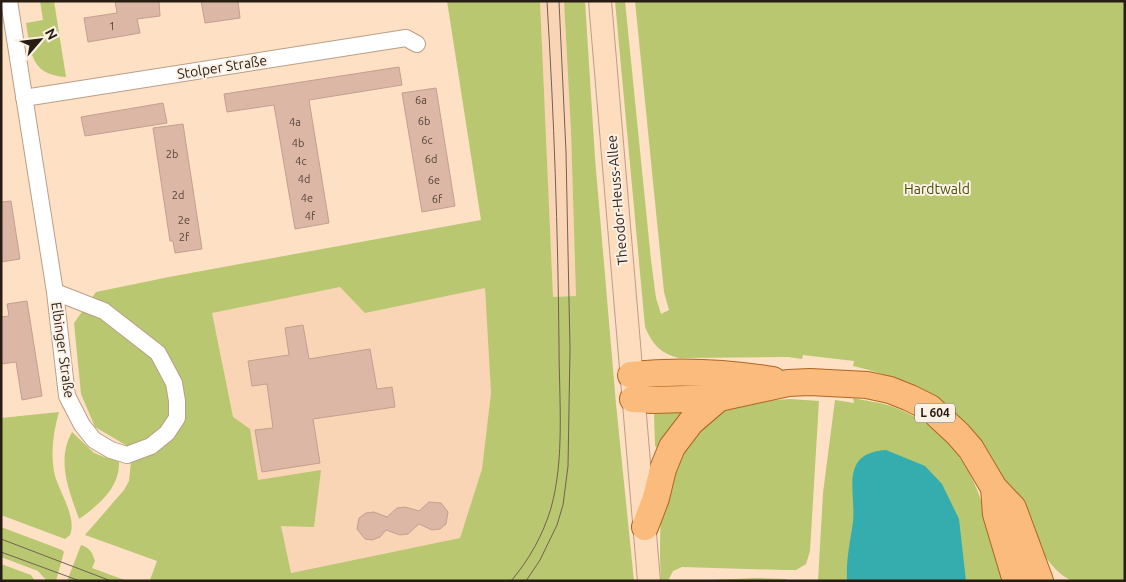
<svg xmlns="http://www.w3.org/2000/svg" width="1126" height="582" font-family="Ubuntu,sans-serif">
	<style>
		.built { fill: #f9d5b5 }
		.green { fill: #b8c770; fill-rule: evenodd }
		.water { fill: #35adae }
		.building { fill: #dcb7a6; stroke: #c39f8f }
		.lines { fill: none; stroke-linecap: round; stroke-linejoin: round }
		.street-casing { stroke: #ba9e85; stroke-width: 18 }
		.secondary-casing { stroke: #ba9e85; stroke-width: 24 }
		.primary-casing { stroke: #af661f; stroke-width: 28 }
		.street { stroke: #fff; stroke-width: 16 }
		.secondary { stroke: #fdddbe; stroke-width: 22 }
		.primary { stroke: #fbbb7c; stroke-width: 26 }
		.tram { stroke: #726151; stroke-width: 1 }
		.labels { text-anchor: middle; stroke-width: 4; stroke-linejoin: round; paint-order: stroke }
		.number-label { font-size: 11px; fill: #544438 }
		.shield { fill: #fdf1e6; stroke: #675d52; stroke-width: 1 }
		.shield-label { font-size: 12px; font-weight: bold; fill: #271d13 }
		.street-label { font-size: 14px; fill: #271d13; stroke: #fdf1e6 }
		.park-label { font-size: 14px; fill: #464f00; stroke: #fdf1e6 }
	</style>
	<rect width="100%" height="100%" fill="#fee0c5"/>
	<path class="built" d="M540,1H564L571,131L576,296L553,297Z
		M169,277L485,287L491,393L482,469L460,538L290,573L281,525L209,476Z"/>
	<path class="green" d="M40,1H54L66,77C30,75 31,52 26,23L43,20Z
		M447,1H540L553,297L576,296L571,131L564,1H585L595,158L616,404L634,581L150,580L157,561L85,535L124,490L129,481L131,462L146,457L95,427L81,394L74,323L96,292L169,277L481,220ZM340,287L365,313L485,288L491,393L482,469L460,538L291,573L281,526L314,527L321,470L258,480L250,429L233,417L212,313Z
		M615,1H625L651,260L656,298L661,314L669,310L664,292L635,1H1125V581C1115,581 1078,582 1071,580C1039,568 1008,484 990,454C960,404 907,378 853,366L854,361L803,355L802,359L788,357L679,358C661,354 652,344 645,327Z
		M853,398C866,401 879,402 891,406C973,436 985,505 1002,581H818L823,493L835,400L854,403Z
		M790,399L819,401L810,551L806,564L796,570H784L682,567L673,571L668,581H661C659,547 659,498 671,467C675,457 685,447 691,438C695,433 699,424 705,420C730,404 761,401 790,399Z
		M685,411L659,449L657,448L655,446L654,415L656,413Z
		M59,412C53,433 50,454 55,476C60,493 77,518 70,535L65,539L1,515V418Z
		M72,432L94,453L104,457L119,461C120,488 99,505 79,519C69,490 56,461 72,432Z
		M1,527L62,550L64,552L56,581H47L38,571L1,557Z
		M81,545C90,548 92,552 95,561L92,568L127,581H67Z
		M1,564L31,575L35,581H1Z
		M757,578L785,579L791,581H689Z"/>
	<path class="water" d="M886,450L925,466L942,484L959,519L966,581H847C846,559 850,543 853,522C856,491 839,453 886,450Z"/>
	<path class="building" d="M115,1H159L160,16L137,19L140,33L88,42L84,18L117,13Z
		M201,1H238L240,18L205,23Z
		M399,67L402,85L309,100L329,223L295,229L274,105L227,112L224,94Z
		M436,88L455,206L422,212L402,93Z
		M163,103L167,123L85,136L81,117Z
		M183,124L202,249L175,253L173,241H170L153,128Z
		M11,201L20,259L1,262V202Z
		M27,301L42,396L22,400L16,362L1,364V317L9,316L7,304Z
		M303,325L309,359L370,349L377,389L392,387L395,407L313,419L320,463L262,472L255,430L273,428L267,384L252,386L248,361L289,355L285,328Z
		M429,502L441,503L448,512L446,524L440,529L432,530L419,524L408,534L400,535L386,530L380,537L372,540L365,539L357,529L359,518L366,513L374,512L387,517L397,508L405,507L419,511Z"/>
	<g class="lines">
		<defs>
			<path id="street" d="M9,1L55,292L67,396L82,425L94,440L111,450L127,455L151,446L167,433L177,418V401L174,383L158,353L104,311L55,292
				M24,98L406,38L417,44"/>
			<path id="secondary" d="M600,1L649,581"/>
			<path id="primary" d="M631,375C680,370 724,372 773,380
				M633,399L654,400L719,398L788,383L810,382L867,385L890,390L910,398L930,408L958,434L971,449L994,488L1013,508L1040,581
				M994,488L996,514L1016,581
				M645,527L656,498L663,469L672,447L691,422L719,398"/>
		</defs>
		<use href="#street" class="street-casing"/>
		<use href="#secondary" class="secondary-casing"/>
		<use href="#primary" class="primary-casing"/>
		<use href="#street" class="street"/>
		<use href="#secondary" class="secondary"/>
		<use href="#primary" class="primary"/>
		<path class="tram" d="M1,539L111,581
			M1,552L80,581
			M511,581C529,560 543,535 551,508C565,458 559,398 559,346C558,231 554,116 547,1
			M526,581L540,560L557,525L563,505L568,466L570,349L566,152L559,1"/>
	</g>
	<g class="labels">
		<g class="number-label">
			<text x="112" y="30">1</text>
			<text x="421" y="104">6a</text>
			<text x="424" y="125">6b</text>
			<text x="295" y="126">4a</text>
			<text x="427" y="144">6c</text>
			<text x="298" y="147">4b</text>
			<text x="172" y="158">2b</text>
			<text x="431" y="163">6d</text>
			<text x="301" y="165">4c</text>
			<text x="304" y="183">4d</text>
			<text x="434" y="184">6e</text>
			<text x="178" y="199">2d</text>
			<text x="307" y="202">4e</text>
			<text x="437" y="203">6f</text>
			<text x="310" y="220">4f</text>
			<text x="184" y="224">2e</text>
			<text x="184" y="241">2f</text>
		</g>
		<rect class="shield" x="915" y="403.5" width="40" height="19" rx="4"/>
		<g class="shield-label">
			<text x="935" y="417">L 604</text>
		</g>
		<g class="street-label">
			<text transform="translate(222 67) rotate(-9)" y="5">Stolper Straße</text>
			<text transform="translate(617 200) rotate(-95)" y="5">Theodor-Heuss-Allee</text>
			<text transform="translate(63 350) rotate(82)" y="5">Elbinger Straße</text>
		</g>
		<g class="park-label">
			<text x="937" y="194">Hardtwald</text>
		</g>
	</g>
	<rect width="1126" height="582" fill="none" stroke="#271d13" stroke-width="5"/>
	<g transform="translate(40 40) rotate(62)" stroke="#fdf1e6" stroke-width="4" paint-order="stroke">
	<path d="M0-4L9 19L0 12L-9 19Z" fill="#271d13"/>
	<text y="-8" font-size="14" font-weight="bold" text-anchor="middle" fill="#271d13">N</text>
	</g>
</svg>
